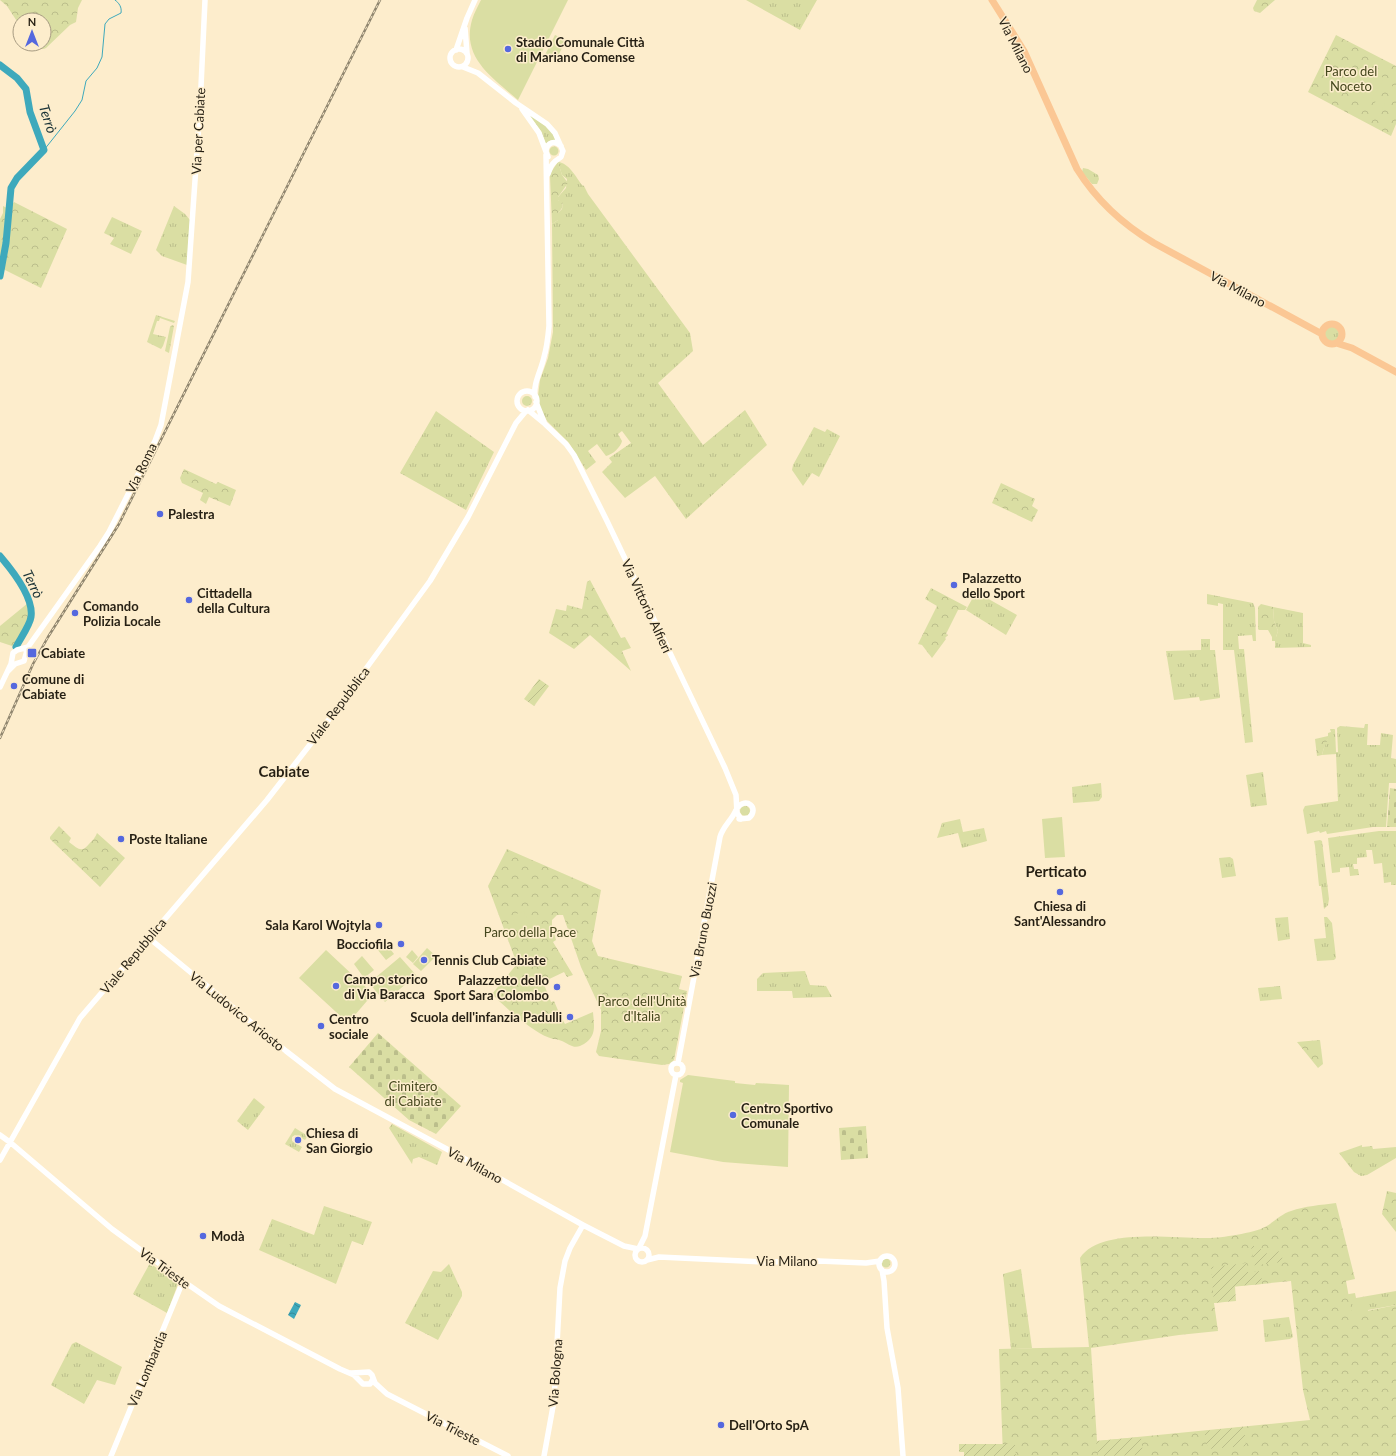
<svg xmlns="http://www.w3.org/2000/svg" width="1396" height="1456" font-family="Lato,sans-serif">
	<style>
		.grass { fill: url(#grass-tufts) }
		.forest { fill: url(#forest-crowns); fill-rule: evenodd }
		.cemetery { fill: url(#cemetery-stones) }
		.garden { fill: url(#garden-furrows) }
		.pitch { fill: #dadea3 }
		.water { fill: url(#water-waves) }
		.lines { fill: none; stroke-linecap: round; stroke-linejoin: round }
		.stream { stroke: #3ea9bc; stroke-width: 1 }
		.river { stroke: #3ea9bc; stroke-width: 7 }
		.minor { stroke: #fff; stroke-width: 5.5 }
		.major { stroke: #fbc794; stroke-width: 7 }
		.rail-casing { stroke: #8f856e; stroke-width: 2.5 }
		.rail { stroke: #fdedcc; stroke-width: 1; stroke-dasharray: 3; stroke-linecap: butt }
		.poi-dot { fill: #5568de; stroke: #fdedcc; stroke-width: 1.5 }
		.labels { text-anchor: middle; stroke-width: 3; stroke-linejoin: round; paint-order: stroke }
		.poi-label { font-size: 13px; font-weight: bold; fill: #251f13; stroke: #fdedcc; text-anchor: start }
		.street-label { font-size: 13px; fill: #251f13; stroke: #fdedcc }
		.park-label { font-size: 13px; fill: #45471d; stroke: #fdedcc }
		.water-label { font-size: 14px; font-style: italic; fill: #1a3236; stroke: #fdedcc }
		.quarter-label { font-size: 15px; font-weight: bold; fill: #251f13; stroke: #fdedcc }
	</style>
	<defs>
		<pattern id="grass-tufts" width="24" height="20" patternUnits="userSpaceOnUse"><rect width="24" height="20" fill="#dadea3"/><path d="M3 7l-1-3M5 7V3M7 7l1-3M15 17l-1-3M17 17v-4M19 17l1-3" fill="none" stroke="#bbbe8b"/></pattern>
		<pattern id="forest-crowns" width="20" height="18" patternUnits="userSpaceOnUse"><rect width="20" height="18" fill="#dadea3"/><path d="M2 6a3 3 0 1 1 6 0M12 15a3 3 0 1 1 6 0" fill="none" stroke="#bbbe8b"/></pattern>
		<pattern id="cemetery-stones" width="16" height="16" patternUnits="userSpaceOnUse"><rect width="16" height="16" fill="#dadea3"/><path d="M2 7V4a2 2 0 0 1 4 0v3zM10 15v-3a2 2 0 0 1 4 0v3z" fill="#bbbe8b"/></pattern>
		<pattern id="garden-furrows" width="10" height="10" patternUnits="userSpaceOnUse"><rect width="10" height="10" fill="#dadea3"/><path d="M-1 1l2-2M0 10L10 0M9 11l2-2" fill="none" stroke="#bbbe8b"/></pattern>
		<pattern id="water-waves" width="16" height="10" patternUnits="userSpaceOnUse"><rect width="16" height="10" fill="#3ea9bc"/><path d="M0 5q4-4 8 0t8 0" fill="none" stroke="#348998"/></pattern>
	</defs>
	<rect width="100%" height="100%" fill="#fdedcc"/>
	<path class="grass" d="M746,0H817L800,30Z
		M528,114L550,128L556,140L549,141L546,144L541,131Z
		M549.5 151a4.5 4.5 0 1 1 9 0a4.5 4.5 0 1 1-9 0Z
		M558,162C569,163 576,177 582,185L584,186L588,194L690,333L693,351L658,383L703,445L745,410L767,445L686,519L655,476L625,498L602,472L612,462L609,458L631,443L622,431L618,434L622,441C621,447 612,455 606,456L597,444L588,451L596,462L586,470L569,443L547,421L540,407L538,396L540,380L548,358L553,332L552,224L558,220V213L562,209L563,204L558,200V197L566,188L567,179L562,175Z
		M1083,168L1088,169L1098,175L1099,179L1097,184H1092L1082,172Z
		M174,206L185,214L190,220L187,265L162,256L156,250Z
		M112,217L142,231L131,254L110,244L114,238L104,233Z
		M156,315L175,321L174,323L160,318L159,321H157L153,334L166,337L163,346L161,349L147,342Z
		M172,325L174,326L169,353L165,351L170,327Z
		M1324 334a8 8 0 1 1 16 0a8 8 0 1 1-16 0Z
		M522 401a5 5 0 1 1 10 0a5 5 0 1 1-10 0Z
		M436,411L494,452L466,510L400,473Z
		M814,427L825,432L827,429L840,436L819,477L812,473L803,486L792,470L793,465Z
		M976,592L1017,615L1006,635L966,610Z
		M1207,594L1253,603L1255,608L1256,641H1253L1252,635L1238,636L1239,649H1244L1253,742L1245,743L1234,650H1223V604L1218,603V606L1207,604Z
		M1273,607L1303,613V643L1311,645V647L1275,648V641H1272V637H1276L1278,631L1274,621Z
		M1201,639H1210V650H1215L1220,698L1200,701L1199,697L1174,700L1166,651L1201,650Z
		M1365,724H1368L1367,745H1380L1381,733L1393,735L1391,758L1396,759V783H1389L1386,827H1373L1327,834L1326,831L1320,833L1319,831L1307,834L1303,810L1305,806L1338,801L1336,754L1322,755C1324,747 1328,734 1335,729L1336,752H1338L1337,728L1340,726L1364,728Z
		M1263,772L1267,805L1251,807L1246,775Z
		M1101,783L1102,797L1099,801L1073,803L1072,787Z
		M740 811a5 5 0 1 1 10 0a5 5 0 1 1-10 0Z
		M960,819L963,832L984,828L987,841L962,848L958,833L937,838L942,823Z
		M1379,831H1396V885H1391V882L1384,883L1382,863L1374,864L1372,850H1366L1367,857L1357,858V864H1353L1354,869H1358L1359,875L1350,876L1349,867L1340,868V872L1332,873L1328,838Z
		M1320,840L1322,841L1329,899L1328,905L1324,909L1321,886H1319L1315,846L1314,841Z
		M1230,857L1233,859L1236,876L1222,878L1219,858Z
		M1288,917L1290,939L1278,941L1275,918Z
		M1324,917H1327L1332,923L1336,958L1334,960L1317,961L1314,939L1326,938Z
		M805,971L810,985L826,986L832,997L793,998L792,991H757V979L763,973Z
		M1280,986L1282,999L1260,1001L1258,988Z
		M254,1098L265,1107L248,1130L237,1121Z
		M392,1124L442,1152L437,1165L419,1157L413,1159L412,1164L389,1128Z
		M295,1128L308,1136L305,1140L295,1135L292,1137V1141L302,1147L299,1152L285,1144Z
		M1362,1145V1147L1372,1146L1373,1149L1396,1147V1158L1367,1175L1361,1176L1354,1172L1339,1153Z
		M324,1206L372,1222L363,1245L352,1241L336,1284L259,1250L272,1219L314,1235Z
		M881.5 1263a4.5 4.5 0 1 1 9 0a4.5 4.5 0 1 1-9 0Z
		M150,1263L178,1284L167,1313L133,1294Z
		M449,1264L462,1292V1296L438,1340L405,1323L433,1271L441,1272Z
		M1021,1269L1032,1348L1011,1349L1003,1274Z
		M1396,1291V1305L1368,1310L1370,1324L1320,1299L1355,1293L1356,1298Z
		M1289,1317L1293,1337L1290,1339L1265,1342L1263,1320Z
		M76,1342L122,1367L115,1385L97,1380L84,1404L51,1385L72,1344Z"/>
	<path class="forest" d="M0,0H82L78,8L76,22L70,25L46,48C41,51 38,47 34,44H44V20H20V26L7,6Z
		M1257,0H1275L1260,13L1254,11L1253,8Z
		M1336,35L1396,66V124L1391,136L1308,92Z
		M558,162L562,175L568,183L558,197V200L562,202C564,206 562,209 558,213V220L552,224L550,176L551,172Z
		M14,202L67,229L41,288L3,269L10,229L9,213L10,208Z
		M3,206L7,208L5,238L1,265L0,262V219L3,213Z
		M184,469L216,484L218,482L236,490L230,506L209,497L206,504L200,500L203,493L182,483L180,478Z
		M1001,483L1035,499L1032,506L1038,510L1032,522L992,503Z
		M590,580L621,638L625,637L631,648L622,651L631,671L590,635L574,649L549,633L556,609L566,611L567,605L582,609L587,582Z
		M931,588L967,607L965,610H958L946,634L948,635L945,638L946,639L932,658L922,645L918,644L937,606L925,599Z
		M28,603C34,619 22,633 15,647L0,642V626Z
		M1261,604L1273,607L1274,621L1278,631L1276,637H1272L1268,630H1259L1258,629V607Z
		M1330,729H1335C1329,735 1324,746 1322,755L1317,756L1315,739L1328,736V733L1331,732Z
		M59,826L71,838L69,842C78,849 82,853 89,844C93,840 95,838 97,833L125,858L100,887L50,839V837Z
		M507,849L601,890L592,941L598,956L682,976L679,989L687,991L674,1060L669,1064L662,1065L599,1056L596,1052L601,1031V1010L581,967L563,915H557L552,920V926L556,940L553,942L573,975L567,977L564,972L543,982L551,1002L554,1001L560,1015L558,1016L559,1017H561L565,1024L593,1012C594,1025 597,1036 584,1044C580,1046 577,1048 572,1046C568,1045 564,1041 559,1040C557,1039 555,1039 553,1039C534,1034 506,1008 492,994L517,964L488,886Z
		M1320,1040L1323,1064L1318,1068L1297,1042Z
		M1387,1191L1396,1193V1232L1382,1214Z
		M1336,1203L1355,1279L1346,1281L1352,1314L1396,1305V1456H1003L999,1349L1089,1347L1080,1258C1100,1227 1175,1239 1208,1238C1221,1238 1254,1233 1265,1227C1274,1222 1281,1214 1291,1211C1305,1206 1321,1205 1336,1203ZM1291,1281L1303,1390L1310,1420L1097,1441L1091,1348L1179,1335L1218,1331L1214,1303L1222,1302L1221,1288Z"/>
	<path class="cemetery" d="M1390,788L1396,789V827H1387Z
		M378,1033L461,1106L436,1134L409,1120L349,1067Z
		M866,1126L868,1158L841,1160L839,1128Z"/>
	<path class="garden" d="M539,679L549,686L534,706L524,699Z
		M1251,1246H1260L1262,1254L1281,1251L1283,1262L1248,1266L1253,1258Z
		M1247,1263L1248,1272L1261,1271L1262,1284L1235,1286L1236,1301L1214,1303L1211,1267Z
		M1244,1427L1246,1446L1208,1449L1204,1431Z
		M1141,1437L1143,1455L1098,1456L1096,1441Z
		M959,1444H1015L1016,1456H964V1452H959Z"/>
	<path class="pitch" d="M481,0H568L518,100C493,78 461,58 472,20C474,13 478,6 481,0Z
		M555,35L566,40L556,60L545,55Z
		M1371,71L1384,78L1371,101L1358,95Z
		M1388,84L1396,88L1393,96L1384,91Z
		M1378,97L1386,101L1381,112L1372,108Z
		M1062,817L1065,857L1045,858L1042,819Z
		M524,911L534,935L521,939L511,916Z
		M385,942L394,954L386,960L377,949Z
		M427,948L436,956L421,971L413,964Z
		M326,950L373,994L348,1023L299,978Z
		M412,950L418,957L413,963L406,957Z
		M362,956L374,970L364,978L354,964Z
		M400,957L416,975L385,1002L369,983Z
		M688,1075L735,1081V1083L755,1085L756,1083L789,1085L788,1167L723,1162L670,1152L683,1083L680,1082V1080Z"/>
	<path class="water" d="M295,1302L301,1305L294,1319L288,1315Z"/>
	<g class="lines">
		<path class="stream" d="M44,150L75,111L82,100L86,81L97,68L102,57L105,24L109,19L121,13C122,7 119,3 115,0"/>
		<path class="river" d="M0,65L17,78L26,89L30,112L44,150L17,178L11,188L6,243L0,276
			M0,556C12,570 34,598 31,617C30,625 20,639 16,647"/>
		<path class="minor" d="M465,28L467,53
			M450 58a9 9 0 1 1 18 0a9 9 0 1 1-18 0Z
			M456,50L467,18L475,0
			M463,67L478,73L516,103L547,124L555,133L563,151L561,157C553,162 551,165 548,174
			M522,109L539,133L548,157
			M546,151C547,142 555,140 561,146
			M517 401a10 10 0 1 1 20 0a10 10 0 1 1-20 0Z
			M535,397C533,383 541,371 544,357C547,347 548,337 549,326L546,155
			M536,402L544,422
			M528,410L545,424L566,444L574,455L607,521L725,768L736,795L737,813L741,819
			M8,671L15,664L24,661L28,647L100,546L109,532L155,441L161,425L188,282L200,108L205,0
			M0,687L11,664L13,653L17,650L28,647
			M737,808C746,796 760,808 749,818L739,819
			M149,938L286,1051L335,1089L456,1154L583,1225L624,1246L638,1249
			M678,1063L720,837C723,826 732,820 736,810
			M671 1069a6 6 0 1 1 12 0a6 6 0 1 1-12 0Z
			M0,1135L11,1143L112,1229L183,1281L219,1306L340,1369L354,1375L363,1384H370L373,1379
			M0,1160L80,1018L267,800L319,733L430,581L468,517L516,423L526,411
			M635 1255a7 7 0 1 1 14 0a7 7 0 1 1-14 0Z
			M639,1248L645,1236L676,1075
			M879 1264a8 8 0 1 1 16 0a8 8 0 1 1-16 0Z
			M647,1260L659,1257L765,1262L819,1261L866,1263L880,1261
			M882,1270L884,1281L887,1328L898,1388L903,1456
			M352,1373L369,1372L372,1375L375,1383L387,1394L508,1456
			M111,1456L183,1281
			M544,1456L554,1401L560,1288L565,1261L570,1248L583,1225"/>
		<path class="major" d="M992,0L1024,51L1077,169C1097,201 1122,224 1154,243L1322,334
			M1322 334a10 10 0 1 1 20 0a10 10 0 1 1-20 0Z
			M1336,343L1352,348L1396,372"/>
		<defs>
			<path id="rail" d="M0,738L33,664L48,637L119,524L380,0"/>
		</defs>
		<use href="#rail" class="rail-casing"/>
		<use href="#rail" class="rail"/>
	</g>
	<g class="poi-dot">
		<circle cx="508" cy="49" r="4"/>
		<circle cx="160" cy="514" r="4"/>
		<circle cx="954" cy="585" r="4"/>
		<circle cx="189" cy="600" r="4"/>
		<circle cx="75" cy="613" r="4"/>
		<rect x="27" y="648" width="10" height="10" rx="2"/>
		<circle cx="14" cy="686" r="4"/>
		<circle cx="121" cy="839" r="4"/>
		<circle cx="1060" cy="892" r="4"/>
		<circle cx="379" cy="925" r="4"/>
		<circle cx="401" cy="944" r="4"/>
		<circle cx="424" cy="960" r="4"/>
		<circle cx="336" cy="986" r="4"/>
		<circle cx="557" cy="987" r="4"/>
		<circle cx="570" cy="1017" r="4"/>
		<circle cx="321" cy="1026" r="4"/>
		<circle cx="733" cy="1115" r="4"/>
		<circle cx="298" cy="1140" r="4"/>
		<circle cx="203" cy="1236" r="4"/>
		<circle cx="721" cy="1425" r="4"/>
	</g>
	<g class="labels">
		<g class="poi-label">
			<text x="516" y="47">Stadio Comunale Città<tspan x="516" dy="15">di Mariano Comense</tspan></text>
			<text x="168" y="519">Palestra</text>
			<text x="962" y="583">Palazzetto<tspan x="962" dy="15">dello Sport</tspan></text>
			<text x="197" y="598">Cittadella<tspan x="197" dy="15">della Cultura</tspan></text>
			<text x="83" y="611">Comando<tspan x="83" dy="15">Polizia Locale</tspan></text>
			<text x="41" y="658">Cabiate</text>
			<text x="22" y="684">Comune di<tspan x="22" dy="15">Cabiate</tspan></text>
			<text x="129" y="844">Poste Italiane</text>
			<text x="1060" y="911" text-anchor="middle">Chiesa di<tspan x="1060" dy="15">Sant'Alessandro</tspan></text>
			<text x="371" y="930" text-anchor="end">Sala Karol Wojtyla</text>
			<text x="393" y="949" text-anchor="end">Bocciofila</text>
			<text x="432" y="965">Tennis Club Cabiate</text>
			<text x="344" y="984">Campo storico<tspan x="344" dy="15">di Via Baracca</tspan></text>
			<text x="549" y="985" text-anchor="end">Palazzetto dello<tspan x="549" dy="15">Sport Sara Colombo</tspan></text>
			<text x="562" y="1022" text-anchor="end">Scuola dell'infanzia Padulli</text>
			<text x="329" y="1024">Centro<tspan x="329" dy="15">sociale</tspan></text>
			<text x="741" y="1113">Centro Sportivo<tspan x="741" dy="15">Comunale</tspan></text>
			<text x="306" y="1138">Chiesa di<tspan x="306" dy="15">San Giorgio</tspan></text>
			<text x="211" y="1241">Modà</text>
			<text x="729" y="1430">Dell'Orto SpA</text>
		</g>
		<g class="street-label">
			<text transform="translate(1016 45) rotate(63)" y="5">Via Milano</text>
			<text transform="translate(198 131) rotate(-87)" y="5">Via per Cabiate</text>
			<text transform="translate(1238 289) rotate(28)" y="5">Via Milano</text>
			<text transform="translate(141 468) rotate(-64)" y="5">Via Roma</text>
			<text transform="translate(647 606) rotate(65)" y="5">Via Vittorio Alfieri</text>
			<text transform="translate(338 706) rotate(-53)" y="5">Viale Repubblica</text>
			<text transform="translate(703 930) rotate(-79)" y="5">Via Bruno Buozzi</text>
			<text transform="translate(133 956) rotate(-50)" y="5">Viale Repubblica</text>
			<text transform="translate(237 1011) rotate(39)" y="5">Via Ludovico Ariosto</text>
			<text transform="translate(475 1165) rotate(29)" y="5">Via Milano</text>
			<text x="787" y="1266">Via Milano</text>
			<text transform="translate(165 1268) rotate(36)" y="5">Via Trieste</text>
			<text transform="translate(147 1369) rotate(-67)" y="5">Via Lombardia</text>
			<text transform="translate(555 1373) rotate(-86)" y="5">Via Bologna</text>
			<text transform="translate(453 1428) rotate(27)" y="5">Via Trieste</text>
		</g>
		<g class="park-label">
			<text x="1351" y="76">Parco del<tspan x="1351" dy="15">Noceto</tspan></text>
			<text x="530" y="937">Parco della Pace</text>
			<text x="642" y="1006">Parco dell'Unità<tspan x="642" dy="15">d'Italia</tspan></text>
			<text x="413" y="1091">Cimitero<tspan x="413" dy="15">di Cabiate</tspan></text>
		</g>
		<g class="water-label">
			<text transform="translate(48 119) rotate(72)" y="5">Terrò</text>
			<text transform="translate(33 584) rotate(64)" y="5">Terrò</text>
		</g>
		<g class="quarter-label">
			<text x="284" y="777">Cabiate</text>
			<text x="1056" y="877">Perticato</text>
		</g>
	</g>
	<g transform="translate(32 32)"><circle r="19" fill="#fdedcc" stroke="#a79b82"/>
	<path d="M0-3L7 15L0 10L-7 15Z" fill="#5568de"/>
	<text y="-6" font-size="11" font-weight="bold" text-anchor="middle" fill="#251f13">N</text>
	</g>
</svg>
